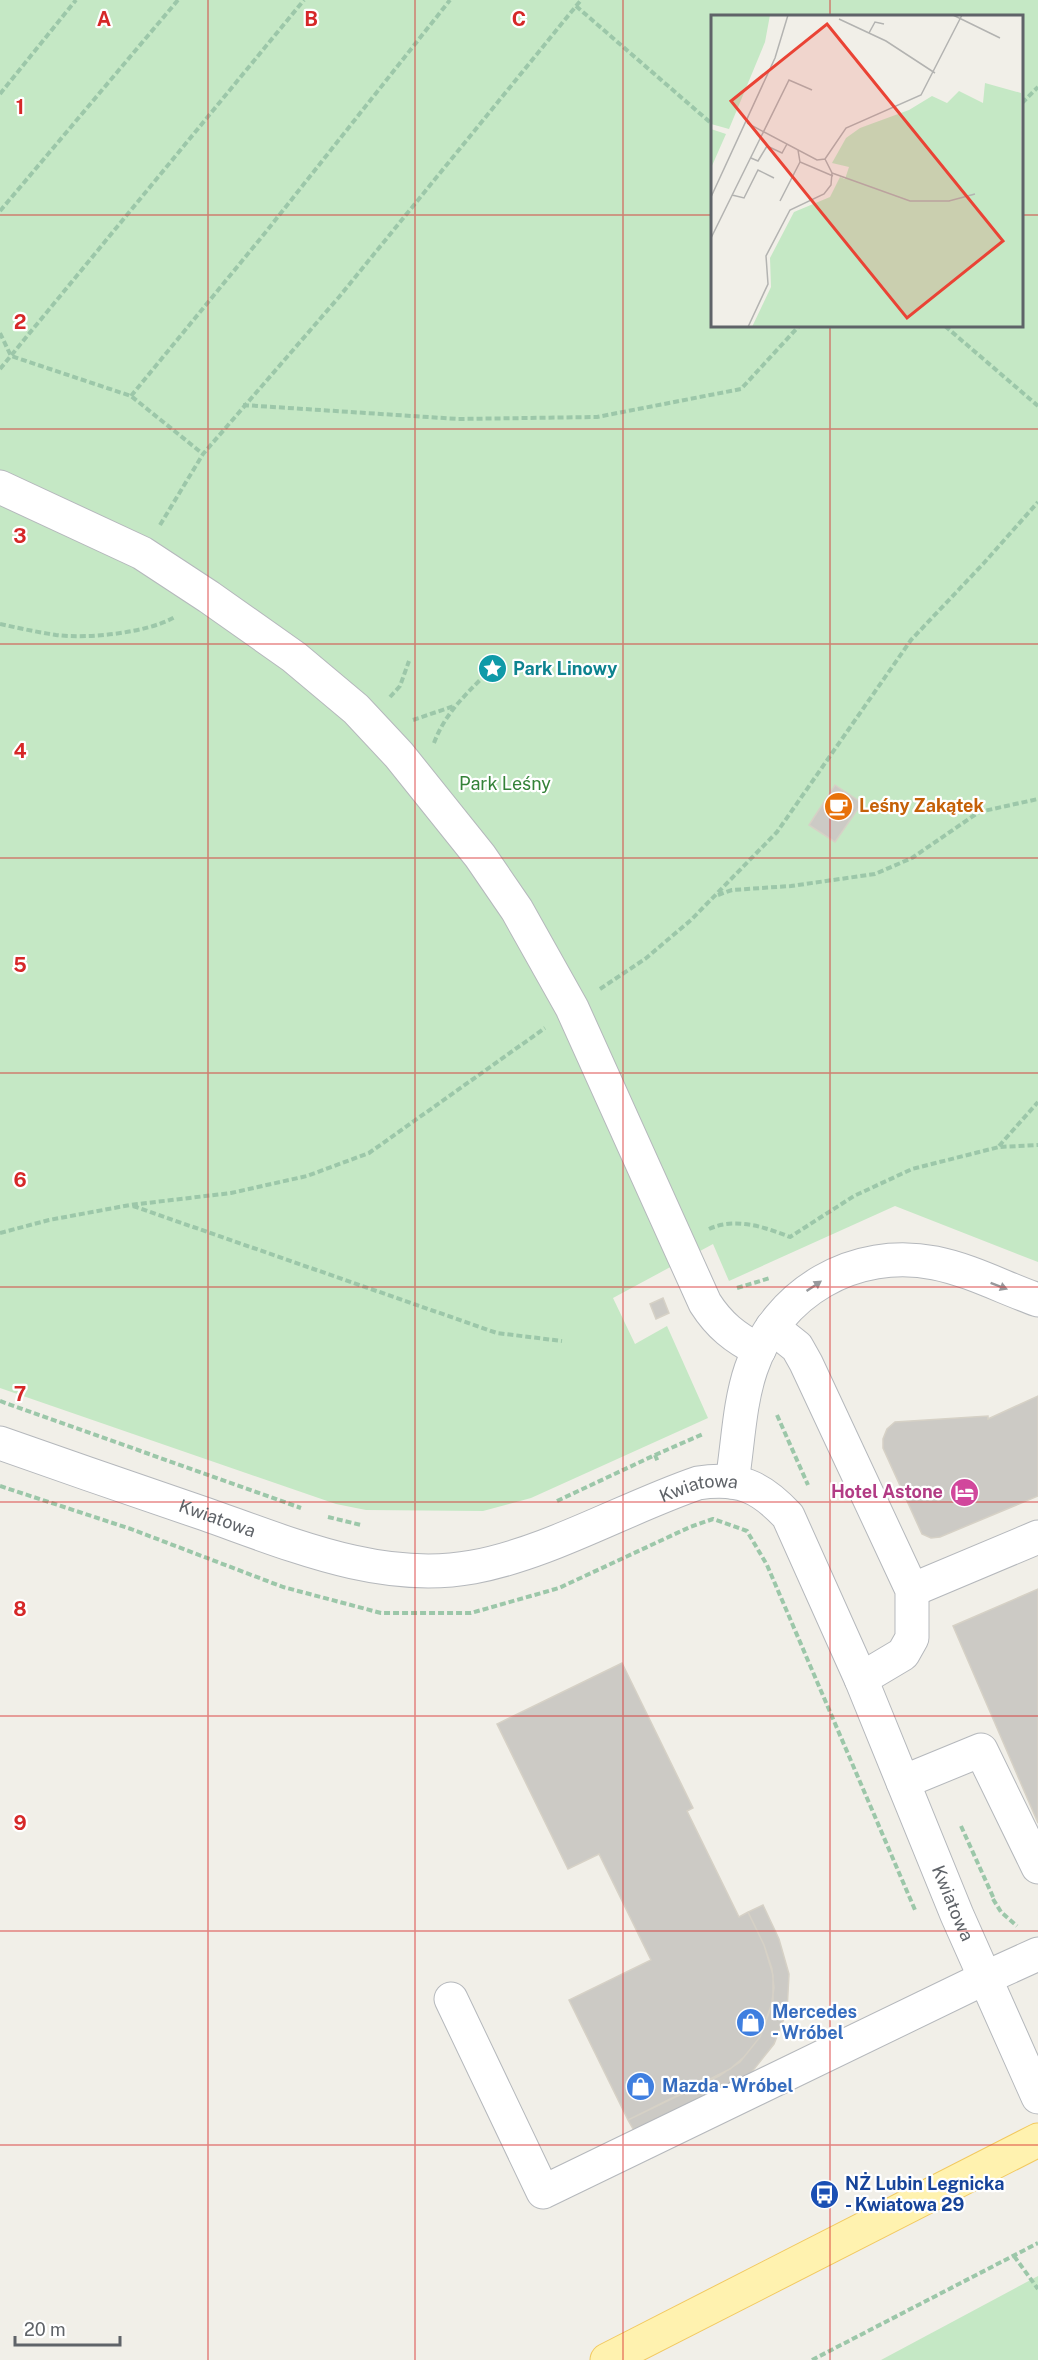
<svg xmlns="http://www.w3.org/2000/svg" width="1038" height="2360" font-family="'Public Sans',sans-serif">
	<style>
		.green { fill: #c5e8c5; fill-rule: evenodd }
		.building { fill: #cccac5; stroke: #d6d1c6; stroke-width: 1.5 }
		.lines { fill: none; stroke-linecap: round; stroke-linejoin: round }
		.minor-casing { stroke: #b5b8bc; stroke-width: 35 }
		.major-casing { stroke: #f2c960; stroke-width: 35 }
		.path { stroke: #9cc7a9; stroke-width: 4; stroke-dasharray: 6 3; stroke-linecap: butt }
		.minor { stroke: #fff; stroke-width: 33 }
		.major { stroke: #fff2af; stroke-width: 33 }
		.oneway { fill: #979a9d }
		.grid { fill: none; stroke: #d62828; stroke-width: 1.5; stroke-opacity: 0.55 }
		.labels { text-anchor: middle; stroke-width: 4.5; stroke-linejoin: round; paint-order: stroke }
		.culture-label { font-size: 18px; font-weight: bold; fill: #0d838f; stroke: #fff; text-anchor: start }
		.park-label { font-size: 18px; fill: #348238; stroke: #fff }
		.food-label { font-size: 18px; font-weight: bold; fill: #c56008; stroke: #fff; text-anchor: start }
		.hotel-label { font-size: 18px; font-weight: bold; fill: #b23c85; stroke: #fff; text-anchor: end }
		.street-label { font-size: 18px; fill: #5f6368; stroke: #fff }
		.shop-label { font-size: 18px; font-weight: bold; fill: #366cbe; stroke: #fff; text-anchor: start }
		.transit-label { font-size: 18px; font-weight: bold; fill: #164399; stroke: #fff; text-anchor: start }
		.inset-road { fill: none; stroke: #b3b3b1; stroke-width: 1.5 }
		.view { fill: #ea4335; fill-opacity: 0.15; stroke: #ea4335; stroke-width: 3 }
		.inset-edge { fill: none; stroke: #5f6368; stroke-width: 3 }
		.grid-label { font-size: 20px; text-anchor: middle; font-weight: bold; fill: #d62828; stroke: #fff; stroke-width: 4.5; stroke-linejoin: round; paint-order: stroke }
	</style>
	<rect width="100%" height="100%" fill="#f1efe8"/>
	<path class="green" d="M0,0H1038V1262L895,1206L729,1281L713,1244L613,1298L635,1344L667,1326L708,1418L531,1498L483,1511L366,1510L336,1504L0,1388ZM712,16H1022V326H712Z
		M1038,2276V2360H881Z"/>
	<path class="building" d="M835,785L862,803L835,842L809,825Z
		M663,1298L669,1313L656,1319L650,1304Z
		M1038,1396V1496L940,1537L931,1538L922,1534L883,1448V1439L887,1429L895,1422L988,1416V1419Z
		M1038,1589V1823L953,1626Z
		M622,1663L693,1808L687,1811L739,1917L748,1912L764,1945L772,1969L774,1988L771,2007L760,2037L740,2062L719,2076L628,2120L569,2000L651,1960L599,1854L568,1869L497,1724Z
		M763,1905L779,1939L789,1974L787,2011L774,2044L751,2073L636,2134L628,2120L730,2069L744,2057L760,2037L773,2000V1975L764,1945L748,1912Z"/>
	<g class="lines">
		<defs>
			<g id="minor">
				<path d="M0,487L142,553L209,597L294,657L356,709L399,755L480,856L517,910L572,1008L705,1303C719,1325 735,1338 759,1350"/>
				<path d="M772,1327L797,1347L806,1363L912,1590V1638L903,1654L861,1679"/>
				<path id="s1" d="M0,1443C68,1467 137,1491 205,1514C290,1544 382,1584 473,1567C549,1553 625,1508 698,1483C739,1477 760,1486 788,1516L861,1679L957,1915L1038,2097"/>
				<path d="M732,1482C738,1445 739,1404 751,1369C777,1292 855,1247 935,1263C970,1270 1004,1288 1038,1300"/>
				<path d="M912,1590L1038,1537"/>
				<path d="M903,1782L981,1750L1038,1867"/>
				<path d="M451,1999L543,2192L985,1978L1038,1954"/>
			</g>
			<path id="major" d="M607,2360L1038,2140"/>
		</defs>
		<use href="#minor" class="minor-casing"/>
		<use href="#major" class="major-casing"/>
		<path class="path" d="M576,6L712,124
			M0,94L76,0
			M1022,103L1038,87
			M0,211L178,0
			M945,326L1038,406
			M0,333L11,356L131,396L203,454
			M0,369L304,0
			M131,396L265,233L450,0
			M243,405L458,419L597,417L741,389L799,326
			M160,525L203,454L339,297L581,0
			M0,624C18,628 37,632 56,635C88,639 147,633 175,617
			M390,697L400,686L409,661
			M413,720L454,706
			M434,743C444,716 462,698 482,678
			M718,895L732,890L791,886L875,874L912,858L979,812L1038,799
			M600,989L645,959L691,920L777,832L911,640L983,564L1038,502
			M999,1146L1038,1102
			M133,1206L497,1333L562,1341
			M709,1229C735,1217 765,1227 790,1237L854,1196L912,1169L999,1147L1038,1145
			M0,1233L49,1220L130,1205L231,1193L307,1176L369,1153L545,1028
			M737,1288L770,1278
			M0,1401L301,1508
			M777,1415L808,1485
			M655,1455L703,1434
			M0,1486L131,1529L283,1587L381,1613H471L559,1588L690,1527L713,1519L747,1531L767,1565L915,1910
			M557,1501L655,1455L658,1462
			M328,1517L361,1525
			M961,1826L994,1899
			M993,1899L1001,1912L1017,1926
			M1014,2256L1038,2289
			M812,2360L1038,2243"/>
		<use href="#minor" class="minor"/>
		<use href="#major" class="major"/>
	</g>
	<defs><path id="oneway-solid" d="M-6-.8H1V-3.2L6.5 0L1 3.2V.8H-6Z" transform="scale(1.5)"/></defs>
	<g class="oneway">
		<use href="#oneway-solid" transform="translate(814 1286) rotate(-34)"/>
		<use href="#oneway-solid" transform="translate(999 1286) rotate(21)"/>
	</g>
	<path class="grid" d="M208,0V2360M415,0V2360M623,0V2360M830,0V16M0,215H712M1022,215H1038M830,326V2360M0,429H1038M0,644H1038M0,858H1038M0,1073H1038M0,1287H1038M0,1502H1038M0,1716H1038M0,1931H1038M0,2145H1038"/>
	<defs>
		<symbol id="sight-disc" viewBox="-11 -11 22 22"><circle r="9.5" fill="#0f9aa8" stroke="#fff"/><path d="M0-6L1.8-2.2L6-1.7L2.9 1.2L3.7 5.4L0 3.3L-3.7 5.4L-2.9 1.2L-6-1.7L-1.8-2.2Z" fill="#fff"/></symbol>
		<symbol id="cafe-disc" viewBox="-11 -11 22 22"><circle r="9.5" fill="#e8710a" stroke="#fff"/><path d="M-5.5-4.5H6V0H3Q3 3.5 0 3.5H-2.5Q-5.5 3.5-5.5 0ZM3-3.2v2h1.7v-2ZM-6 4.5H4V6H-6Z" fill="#fff"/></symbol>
		<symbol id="hotel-disc" viewBox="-11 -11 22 22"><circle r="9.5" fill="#d1479c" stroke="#fff"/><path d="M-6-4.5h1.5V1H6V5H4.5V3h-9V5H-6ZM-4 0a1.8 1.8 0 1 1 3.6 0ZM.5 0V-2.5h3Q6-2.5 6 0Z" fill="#fff"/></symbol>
		<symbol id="shop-disc" viewBox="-11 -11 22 22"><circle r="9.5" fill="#3f7fe0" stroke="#fff"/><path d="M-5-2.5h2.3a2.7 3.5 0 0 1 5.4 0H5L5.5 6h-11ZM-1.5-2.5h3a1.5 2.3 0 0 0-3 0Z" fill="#fff"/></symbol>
		<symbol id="bus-disc" viewBox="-11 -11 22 22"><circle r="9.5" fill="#1a4fb4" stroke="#fff"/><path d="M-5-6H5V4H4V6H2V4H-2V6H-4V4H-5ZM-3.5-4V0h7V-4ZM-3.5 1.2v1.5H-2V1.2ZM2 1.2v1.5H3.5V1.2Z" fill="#fff"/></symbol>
	</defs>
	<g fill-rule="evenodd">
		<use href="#sight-disc" x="476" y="652" width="33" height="33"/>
		<use href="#cafe-disc" x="822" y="790" width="33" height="33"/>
		<use href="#hotel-disc" x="948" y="1476" width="33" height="33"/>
		<use href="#shop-disc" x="734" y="2006" width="33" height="33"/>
		<use href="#shop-disc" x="624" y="2070" width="33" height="33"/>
		<use href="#bus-disc" x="808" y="2178" width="33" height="33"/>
	</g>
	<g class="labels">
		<g class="culture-label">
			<text x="513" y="675">Park Linowy</text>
		</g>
		<g class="park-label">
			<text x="505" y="790">Park Leśny</text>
		</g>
		<g class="food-label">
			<text x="859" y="812">Leśny Zakątek</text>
		</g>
		<g class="hotel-label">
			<text x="943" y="1498">Hotel Astone</text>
		</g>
		<g class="street-label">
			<text dy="6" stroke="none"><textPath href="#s1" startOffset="734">Kwiatowa</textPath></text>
			<text dy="6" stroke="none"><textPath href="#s1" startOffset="230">Kwiatowa</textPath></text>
			<text dy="6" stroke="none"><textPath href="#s1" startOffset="1256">Kwiatowa</textPath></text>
		</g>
		<g class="shop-label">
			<text x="772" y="2018">Mercedes<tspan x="772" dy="21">- Wróbel</tspan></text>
			<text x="662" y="2092">Mazda - Wróbel</text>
		</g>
		<g class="transit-label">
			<text x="845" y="2190">NŻ Lubin Legnicka<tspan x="845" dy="21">- Kwiatowa 29</tspan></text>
		</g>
	</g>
	<g transform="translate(711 15)">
		<rect width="312" height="312" fill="#f1efe8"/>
		<path d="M0,0H59L54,27L18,114L0,109ZM274,68L310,78L312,312H41L60,272L59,243L83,197L119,182L129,162L134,164L138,152L121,148L135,123L149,113L198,95L221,81L236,88L248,76L272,88ZM0,114L15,119L0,153Z" fill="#c5e8c5"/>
		<path class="inset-road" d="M242,0L289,23M128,4L175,26L224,58M158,18L164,7L173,9M36,108L106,145L114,144L135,113L210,80L251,0M87,135L89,147L122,161M40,143L47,146L56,131L71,138L76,129M121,158L199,186H238L264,179M21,180L33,183L47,155L63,163M0,182L64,43L77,0M69,186L89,147M0,223L78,65L101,75M37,312L57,269L55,241L79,195L113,179L120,170L121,158L114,144"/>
		<path class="view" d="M116,9L292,226L196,303L20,86Z"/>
		<rect width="312" height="312" class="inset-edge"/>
	</g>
	<g class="grid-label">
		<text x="104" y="26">A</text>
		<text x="311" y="26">B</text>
		<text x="519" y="26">C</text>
		<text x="20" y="114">1</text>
		<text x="20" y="329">2</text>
		<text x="20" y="543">3</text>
		<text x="20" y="758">4</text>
		<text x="20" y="972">5</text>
		<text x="20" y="1187">6</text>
		<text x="20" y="1401">7</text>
		<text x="20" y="1616">8</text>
		<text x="20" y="1830">9</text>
	</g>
	<path d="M15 2336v9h105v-9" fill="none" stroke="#5f6368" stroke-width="3"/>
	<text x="24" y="2336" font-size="18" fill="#5f6368" stroke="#ffffff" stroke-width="4.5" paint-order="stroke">20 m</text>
</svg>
